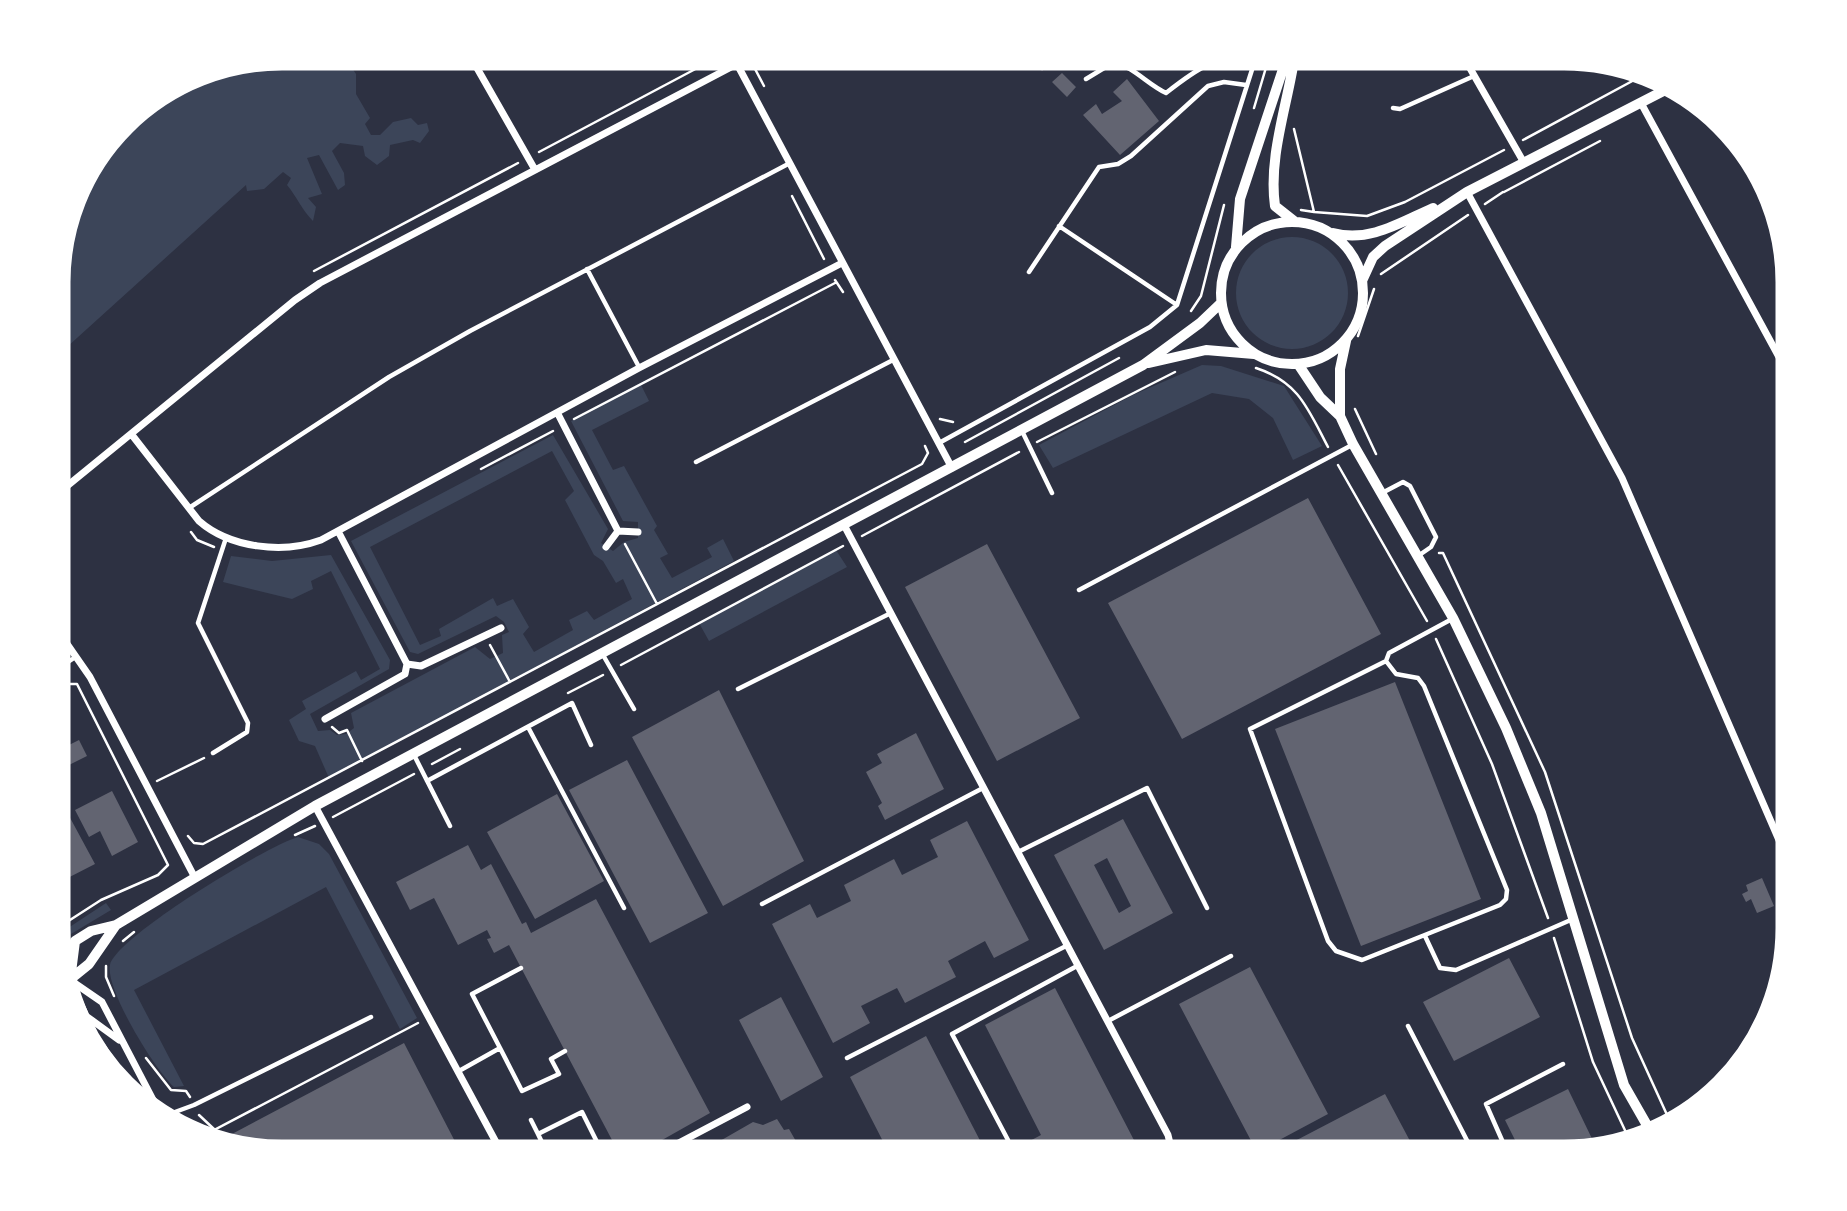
<svg xmlns="http://www.w3.org/2000/svg" width="1847" height="1211" font-family="'Space Grotesk',sans-serif">
	<style>
		.green { fill: #3c4559; fill-rule: evenodd }
		.building { fill: #626471; fill-rule: evenodd }
		.lines { fill: none; stroke-linecap: round; stroke-linejoin: round }
		.path { stroke: #fff; stroke-width: 2.5 }
		.service { stroke: #fff; stroke-width: 4.5 }
		.minor { stroke: #fff; stroke-width: 7 }
		.tertiary { stroke: #fff; stroke-width: 10 }
		.rim { fill: none; stroke: #fff; stroke-width: 9 }
	</style>
	<rect width="100%" height="100%" fill="#2d3142"/>
	<path class="green" d="M282,54H331L335,61L348,62L356,74V94L370,118L365,124L371,135H380L393,122L411,118L418,125L427,123L429,131L420,143L413,140L390,145L389,156L377,165L365,156L363,146L340,143L332,151L344,173L345,185L338,190L319,155L307,158L322,194L308,198L316,207L313,221C302,210 297,197 287,185L291,178L283,172L264,189L247,191L246,185L56,357V253L78,181L132,111L195,71Z
		M1236 293a56 56 0 1 1 112 0a56 56 0 1 1-112 0Z
		M1202,365L1221,366L1284,386L1322,446L1293,460L1273,418L1249,399L1212,393L1053,468L1039,445L1133,395Z
		M640,383L649,401L592,430L613,470L624,466L657,526L654,530L668,554L660,558L672,578L712,557L707,548L723,539L734,561L329,778L315,746L299,741L289,720L306,709L302,701L356,671L361,680L380,669L331,571L311,581L313,589L292,599L223,582L231,556L272,561L331,555L390,660L389,669L310,714L318,731L330,730L337,735L346,734L354,728L351,713L475,647L490,659L503,653L502,635L509,632L504,622L496,616L418,654L410,652L351,541L553,435L608,529L601,543L613,551L624,542L638,538V522L623,521L571,421ZM552,451L574,491L565,500L594,555L603,561L616,583L623,579L632,599L594,620L587,611L569,620L573,630L534,652L523,634L529,627L513,599L497,606L493,598L439,629L441,636L420,645L370,547Z
		M836,550L847,567L709,641L699,623Z
		M298,837L319,844L329,854L417,1018L400,1029L326,887L134,990L184,1086L174,1087C155,1070 105,989 110,965C117,936 267,846 298,837Z
		M106,903L111,910L56,943V936Z"/>
	<path class="building" d="M1027,54H1045L1052,63L1042,71Z
		M1062,73L1076,87L1067,97L1052,82Z
		M1127,79L1159,121L1120,155L1083,115L1096,104L1102,114L1122,101L1113,92Z
		M1308,498L1381,634L1182,739L1108,603Z
		M987,544L1080,718L997,761L905,587Z
		M1395,682L1481,899L1361,946L1275,729Z
		M719,690L804,861L723,906L632,737Z
		M916,733L944,789L885,820L878,806L882,803L866,772L882,763L877,754Z
		M79,740L87,756L57,771L56,747L61,744L63,748Z
		M627,760L708,913L650,943L569,790Z
		M112,791L138,842L112,856L100,831L89,837L75,810Z
		M557,794L604,881L535,919L487,832Z
		M68,814L95,864L56,884V821Z
		M1123,819L1173,913L1104,950L1054,855ZM1107,858L1131,906L1119,913L1094,865Z
		M967,821L1029,940L994,958L985,941L948,961L956,977L905,1003L897,988L861,1006L870,1023L833,1043L772,924L810,904L817,918L851,901L844,885L894,859L902,875L938,857L930,840Z
		M468,845L481,870L491,864L522,924L526,922L531,933L596,899L710,1113L632,1157H621L509,945L494,953L487,939L491,938L487,930L458,945L434,898L410,910L396,882Z
		M1762,878L1774,906L1757,913L1751,899L1746,902L1742,894L1748,891L1746,885Z
		M1509,958L1540,1017L1454,1061L1423,1002Z
		M1250,967L1328,1114L1257,1152L1179,1004Z
		M1055,988L1136,1144L1113,1156H1001L1041,1135L985,1025Z
		M781,997L823,1077L781,1101L739,1020Z
		M926,1036L988,1156L891,1157L850,1077Z
		M404,1043L462,1155L282,1157L216,1146L215,1143Z
		M1568,1089L1597,1149L1579,1156H1523L1505,1120Z
		M1385,1094L1418,1156H1266Z
		M777,1119L784,1130L789,1129L805,1157H692L753,1122L763,1125Z
		M879,1147L884,1157H861Z"/>
	<g class="lines">
		<path class="path" d="M768,59L777,54
			M754,67L764,86
			M1254,108L1270,54
			M1294,129L1314,212L1301,210
			M1523,140L1649,72
			M539,152L718,57L720,61
			M1504,192L1600,141
			M792,196L824,259
			M1485,204L1503,192
			M1314,212L1367,216L1405,202L1504,150
			M314,271L518,163
			M1381,274L1468,215
			M835,280L843,292
			M1191,311L1201,296L1224,205
			M1358,336L1374,289
			M1256,368C1299,382 1308,409 1328,447
			M1355,409L1376,454
			M574,419L835,283
			M940,419L953,422
			M965,442L1119,358
			M1037,442L1175,372
			M1338,465L1427,621
			M481,469L553,431
			M56,512L64,505
			M191,532L197,540L214,547
			M862,536L1019,452
			M625,544L657,604
			M1439,553H1443L1545,772L1632,1038L1673,1128
			M1436,639L1492,764L1548,918
			M490,645L510,682
			M621,665L843,546
			M568,693L603,675
			M332,727L339,733L347,730L362,761
			M432,764L460,749
			M157,781L204,758
			M333,817L414,774
			M295,835L315,826
			M188,836L194,843L203,844L922,464L928,453L925,446
			M56,929L101,900L158,875L168,865L77,684H60L58,680
			M1554,938L1593,1062L1630,1141
			M123,941L134,932
			M106,966V977L114,996
			M104,1045L123,1073L129,1091
			M146,1058L171,1090L186,1091L190,1097
			M199,1115L215,1130
			M197,1139L418,1023"/>
		<path class="service" d="M1462,54L1467,63
			M1393,108L1400,109L1474,76
			M1059,226L1177,305
			M587,269L639,367
			M1029,272L1099,167L1118,164L1131,156L1208,86L1224,82L1246,85
			M1022,431L1052,493
			M939,443L1150,327L1177,305L1257,54C1214,57 1199,67 1166,93C1147,84 1135,68 1114,62L1086,79
			M696,462L893,360
			M1382,493L1403,482L1410,486L1436,537L1431,547L1418,556
			M189,508L389,377L470,331L790,163
			M1079,590L1352,445
			M603,655L634,709
			M1386,661L1396,674L1418,678L1424,686L1507,890L1506,899L1500,905L1362,960L1336,951L1328,941L1250,729L1386,661L1389,653L1452,619
			M56,670L74,658
			M738,689L891,613
			M528,727L624,908
			M213,753L247,732L248,723L198,623L226,538
			M414,755L450,826
			M427,781L572,703L591,745
			M1018,852L1147,788L1207,908
			M762,904L983,788
			M1425,936L1440,968L1456,970L1573,919
			M1108,1021L1231,956
			M1408,1026L1475,1156
			M500,1048L522,1091L559,1074L551,1059L565,1051
			M847,1058L1066,946
			M459,1071L500,1048L472,994L521,968
			M161,1115L170,1126
			M156,1119L194,1105L371,1017
			M531,1120L538,1134
			M1008,1140L952,1034L1077,966
			M1509,1156L1486,1104L1563,1064
			M523,1157L545,1146
			M549,1157L538,1134L582,1112L599,1146L576,1157"/>
		<path class="minor" d="M469,54L534,168
			M1467,63L1523,161
			M737,64L952,468
			M1641,103L1792,381
			M1467,192L1622,478L1792,870
			M558,414L618,531
			M132,435L199,521C230,548 283,554 321,540L639,368L842,263
			M56,495L295,300L320,283L756,54
			M844,525L1168,1135L1173,1156
			M338,531L407,664
			M606,547L618,531L638,532
			M56,628L90,677L194,876
			M325,719L405,674L407,664L421,666L501,628
			M315,806L504,1157
			M70,980L102,1002L161,1115
			M70,981L86,1016L119,1040
			M652,1157L747,1107"/>
		<path class="tertiary" d="M1294,221L1275,206C1268,156 1288,104 1295,54
			M1221 293a71 71 0 1 1 142 0a71 71 0 1 1-142 0Z
			M1333,233C1369,243 1401,222 1433,208
			M1236,247L1240,199L1288,54
			M1362,281L1373,257L1385,246L1467,192L1675,85
			M1149,363L1206,350L1254,354
			M1298,364L1320,397L1340,416L1353,444L1453,618L1506,728L1541,813L1624,1085L1652,1134
			M1340,416V369L1346,341
			M70,980L75,941L91,931L116,925L315,806L1143,365L1200,323L1221,303
			M68,981L89,964L116,925"/>
	</g>
	<path d="M0 0H1847V1211H0ZM282 66H1564A216 216 0 0 1 1780 282V928A216 216 0 0 1 1564 1144H282A216 216 0 0 1 66 928V282A216 216 0 0 1 282 66Z" fill="#fff" fill-rule="evenodd"/>
	<path class="rim" d="M282 66H1564A216 216 0 0 1 1780 282V928A216 216 0 0 1 1564 1144H282A216 216 0 0 1 66 928V282A216 216 0 0 1 282 66Z"/>
</svg>
